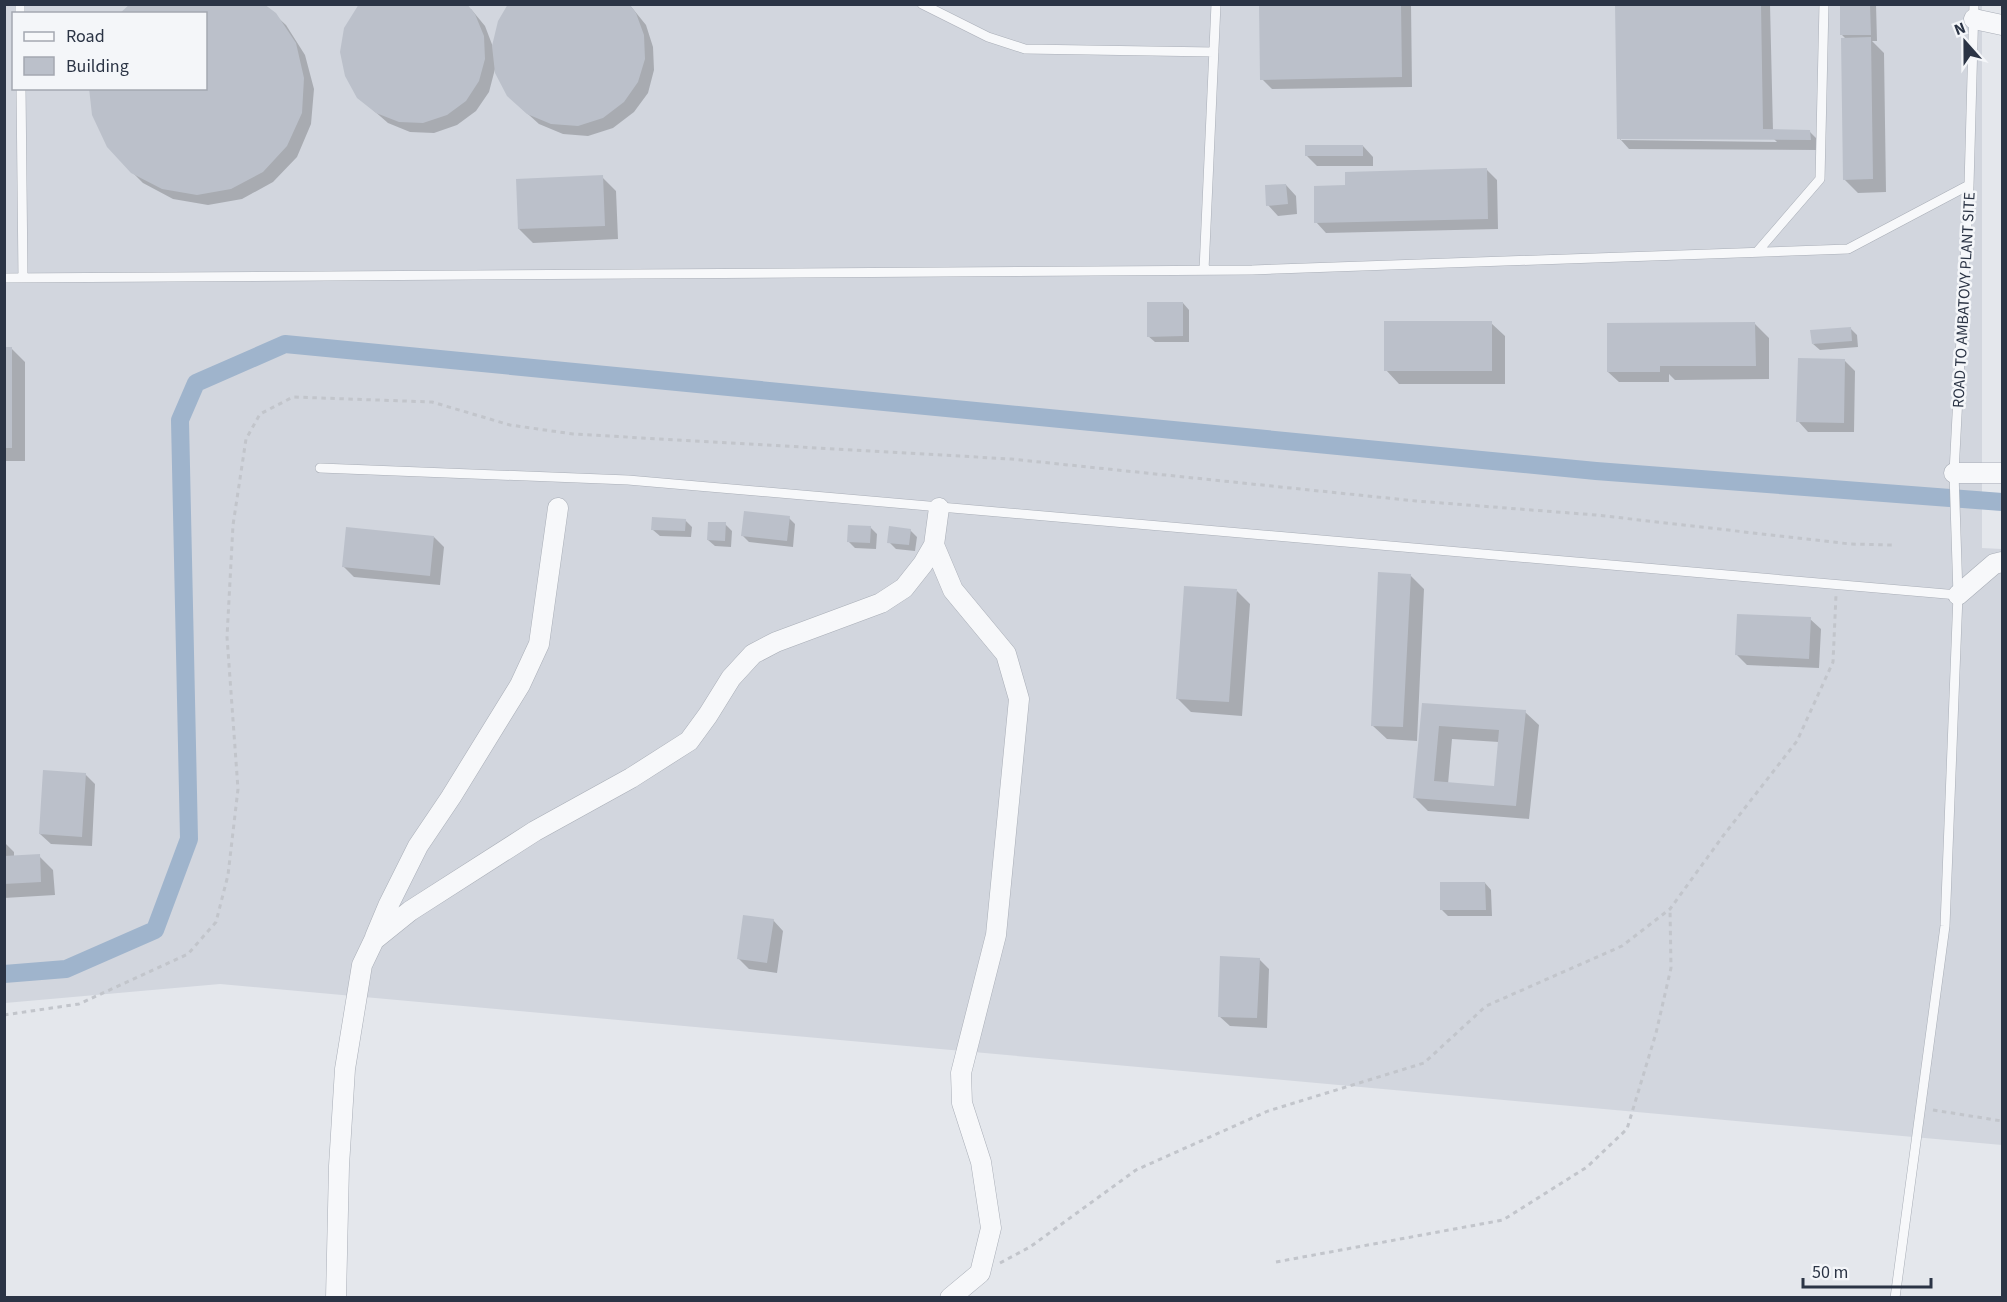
<svg xmlns="http://www.w3.org/2000/svg" width="2007" height="1302" font-family="'Source Sans 3',sans-serif">
	<style>
		.built { fill: #d2d6de; fill-rule: evenodd }
		.shadow { fill: #0003; fill-rule: evenodd }
		.lines { fill: none; stroke-linecap: round; stroke-linejoin: round }
		.canal { stroke: #9fb4cc; stroke-width: 18 }
		.building { fill: #bbc0ca; fill-rule: evenodd }
		.lane-casing { stroke: #a9aeb7; stroke-width: 10 }
		.street-casing { stroke: #a9aeb7; stroke-width: 21 }
		.path { stroke: #c2c5cb; stroke-width: 3; stroke-dasharray: 4.5 4.5; stroke-linecap: butt }
		.lane { stroke: #f7f8fa; stroke-width: 9 }
		.street { stroke: #f7f8fa; stroke-width: 20 }
		.labels { text-anchor: middle; stroke-width: 5; stroke-linejoin: round; paint-order: stroke }
		.street-label { font-size: 16px; fill: #2b3445; stroke: #f4f6f9 }
	</style>
	<rect width="100%" height="100%" fill="#e4e7ec"/>
	<path class="built" d="M5,5H1982V548L2002,549V1145L220,984L5,1003ZM14,14H206V88H14Z"/>
	<path class="shadow" d="M133,4L275,15L286,25L305,55L314,89L311,124L297,157L273,182L242,199L208,205L173,199L143,183L132,172L206,88V14Z
		M510,4H629L646,25L653,47L654,70L648,93L634,112L613,128L588,136L563,134L539,124L519,106L495,69L489,92L476,111L457,125L434,133L410,132L388,123L358,97L471,9L485,26L493,47Z
		M1261,4H1411L1412,87L1272,89L1262,79Z
		M1617,4H1770L1773,131H1809L1819,141L1820,150L1629,149L1621,140L1777,142L1774,139L1621,137V140L1619,138Z
		M1841,4H1876L1877,41H1872L1884,53L1886,192L1858,193L1844,179L1846,39L1842,35Z
		M1363,146L1373,157V166H1317L1307,156Z
		M1487,170L1497,180L1498,229L1326,233L1316,222L1347,186Z
		M602,177L616,191L618,239L533,243L519,229Z
		M1286,185L1296,196L1297,214L1278,216L1268,205Z
		M1183,303L1189,310V342H1155L1148,336Z
		M1491,323L1505,336V384H1399L1386,370Z
		M1755,324L1769,338V379L1675,380L1669,374V382H1619L1608,372Z
		M1850,328L1857,335L1858,347L1820,350L1813,344Z
		M4,348H11L25,362V461H4Z
		M1845,361L1855,371L1854,432H1808L1798,421Z
		M789,518L795,524L793,547L749,542L743,536Z
		M685,520L692,527L691,537L660,536L653,530Z
		M725,524L732,531L731,547L715,546L708,540Z
		M870,527L877,534L876,549L855,548L848,541Z
		M910,530L917,537L915,551L896,549L889,542Z
		M434,537L444,547L440,585L354,577L343,566Z
		M1410,575L1424,589L1417,741L1387,739L1373,726Z
		M1237,591L1250,604L1242,716L1191,712L1177,698Z
		M1810,619L1821,629L1819,668L1747,665L1737,655Z
		M1423,705L1525,712L1539,725L1529,819L1428,811L1415,798ZM1452,739L1499,742L1495,787L1448,784Z
		M85,774L95,784L92,846L51,844L40,834Z
		M4,842L14,852V857L39,856L53,870L55,895L4,898Z
		M1485,883L1491,890L1492,916H1448L1442,910Z
		M773,920L783,931L777,973L749,969L738,958Z
		M1259,959L1269,969L1267,1028L1230,1026L1219,1016Z"/>
	<g class="lines">
		<path class="canal" d="M4,974L66,969L155,930L189,839L180,420L196,383L285,344L1596,471L2002,502"/>
	</g>
	<path class="building" d="M130,4H264L276,13L296,43L304,78L302,113L287,146L263,172L231,189L197,195L162,189L131,173L107,147L92,115L89,88H206V14H119Z
		M359,4H467L475,14L484,36L485,59L479,81L466,101L447,115L423,123L399,122L376,113L357,98L345,76L340,52L344,28Z
		M508,4H629L636,13L644,35L645,59L638,82L624,102L603,118L578,126L551,124L527,114L507,96L495,73L492,46L498,21Z
		M1259,4H1401L1402,77L1260,80Z
		M1615,4H1761L1763,129L1810,130L1811,140L1617,139Z
		M1840,4H1870L1871,35H1840Z
		M1871,37L1873,179L1843,180L1841,38Z
		M1305,145H1363V156H1305Z
		M1487,168L1488,219L1314,223V186L1345,185V172Z
		M603,175L605,226L518,229L516,179Z
		M1286,184L1288,204L1266,206L1265,185Z
		M1147,302H1183V336L1147,337Z
		M1384,321H1492V371H1384Z
		M1755,322L1756,366H1660V372H1607V323Z
		M1851,327L1852,341L1812,344L1810,330Z
		M4,347H12V448H4Z
		M1798,358L1845,359L1844,423L1796,422Z
		M744,511L790,516L787,541L741,536Z
		M652,517L686,519L685,531L651,530Z
		M708,522H726L725,541L707,540Z
		M848,525L871,526L870,543L847,542Z
		M889,526L911,529L909,545L887,543Z
		M346,527L434,536L430,576L342,567Z
		M1378,572L1411,574L1403,727L1371,726Z
		M1184,586L1237,589L1229,702L1176,699Z
		M1737,614L1811,617L1809,659L1735,655Z
		M1422,703L1526,710L1516,806L1413,798ZM1439,726L1499,730L1494,786L1434,781Z
		M43,770L86,773L82,837L39,834Z
		M40,854L41,882L4,884V856Z
		M1440,882H1485L1486,910H1440Z
		M743,915L774,919L767,963L737,959Z
		M1220,956L1260,958L1257,1018L1218,1017Z"/>
	<g class="lines">
		<defs>
			<path id="lane" d="M20,4V14
				M922,4L988,37L1025,49L1214,52
				M21,88L23,278
				M1757,252L1820,179L1824,4
				M1204,270L1216,4
				M4,278L1252,270L1848,249L1969,185
				M320,468L628,480L1958,595
				M1895,1298L1945,926L1958,595L1954,473L1969,185L1974,4"/>
			<path id="street" d="M1974,19L2002,25
				M1954,473H2002
				M939,508L934,545L953,590L1006,654L1019,699L996,935L961,1073L962,1103L981,1162L991,1228L980,1273L950,1298
				M1958,595L1994,564L2002,562
				M375,937L388,906L418,846L451,797L520,685L539,644L558,508
				M336,1298L339,1166L345,1069L362,965L374,940L410,911L535,831L631,778L689,741L708,715L731,678L753,654L776,642L881,603L904,588L923,564L934,545"/>
		</defs>
		<use href="#lane" class="lane-casing"/>
		<use href="#street" class="street-casing"/>
		<path class="path" d="M4,1015L79,1004L188,954L216,922L228,875L238,789L227,637L233,525L246,439L260,414L293,397L432,402L510,425L573,434L1011,459L1416,501L1596,515L1850,544L1892,545
			M1933,1110L2002,1121
			M1276,1262L1503,1220L1587,1167L1627,1129L1656,1033L1671,968L1670,909
			M1000,1263L1030,1247L1136,1170L1268,1111L1424,1063L1486,1006L1622,946L1670,909L1723,836L1797,741L1833,662L1836,595"/>
		<use href="#lane" class="lane"/>
		<use href="#street" class="street"/>
	</g>
	<g class="labels">
		<g class="street-label">
			<text transform="translate(1963 300) rotate(-87)" y="6">ROAD TO AMBATOVY PLANT SITE</text>
		</g>
	</g>
	<rect width="2007" height="1302" fill="none" stroke="#2b3445" stroke-width="12"/>
	<rect x="12" y="12" width="195" height="78" fill="#f4f6f9" stroke="#a4a8b1" stroke-width="1.5"/>
	<rect x="24" y="32" width="30" height="9" fill="#f7f8fa" stroke="#a4a8b1" stroke-width="1.5"/>
	<text x="66" y="42" font-size="18" fill="#2b3445">Road</text>
	<rect x="24" y="57" width="30" height="18" fill="#bbc0ca" stroke="#a4a8b1" stroke-width="1.5"/>
	<text x="66" y="72" font-size="18" fill="#2b3445">Building</text>
	<g transform="translate(1965 42) rotate(339)" stroke="#f4f6f9" stroke-width="4.5" paint-order="stroke">
	<path d="M0-4.5L10 22L0 15L-10 22Z" fill="#2b3445"/>
	<text y="-9" font-size="16" font-weight="bold" text-anchor="middle" fill="#2b3445">N</text>
	</g>
	<path d="M1803 1278v9h128v-9" fill="none" stroke="#2b3445" stroke-width="3"/>
	<text x="1812" y="1278" font-size="18" fill="#2b3445" stroke="#f4f6f9" stroke-width="4.5" paint-order="stroke">50 m</text>
</svg>
